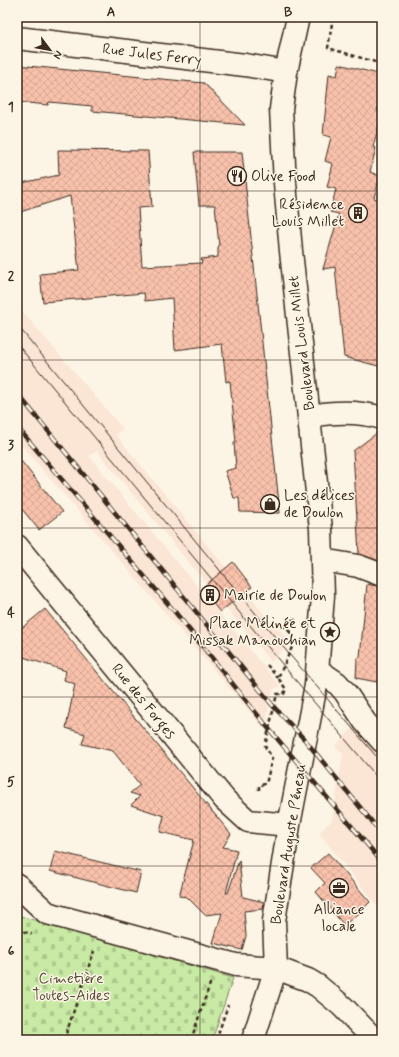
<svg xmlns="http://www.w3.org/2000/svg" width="399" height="1057" font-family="Mynerve,sans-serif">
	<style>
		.built { fill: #fbe5d4 }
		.cemetery { fill: url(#cemetery-stones); stroke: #828a61 }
		.building { fill: url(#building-cross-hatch); stroke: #3b2a1e }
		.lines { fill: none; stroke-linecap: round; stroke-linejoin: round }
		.minor-casing { stroke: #3b2a1e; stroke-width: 25 }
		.path { stroke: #3b2a1e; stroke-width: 2.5; stroke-dasharray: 4 3; stroke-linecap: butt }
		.minor { stroke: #fcf5e5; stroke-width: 22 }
		.tram { stroke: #3b2a1e; stroke-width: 1 }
		.rail-casing { stroke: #3b2a1e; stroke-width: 4.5 }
		.rail { stroke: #fcf5e5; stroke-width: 3; stroke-dasharray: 9; stroke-linecap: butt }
		.grid { fill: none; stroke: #3b2a1e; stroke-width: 1; stroke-opacity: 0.55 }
		.labels { text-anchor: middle; stroke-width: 3; stroke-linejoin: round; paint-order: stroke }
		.street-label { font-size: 15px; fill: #3b2a1e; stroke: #fcf5e5 }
		.poi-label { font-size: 15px; fill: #3b2a1e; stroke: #fcf5e5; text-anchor: start }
		.park-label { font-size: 15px; fill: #575039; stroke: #fcf5e5 }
		.neatline { fill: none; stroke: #3b2a1e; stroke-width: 1.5 }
		.grid-label { font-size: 13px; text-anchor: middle; font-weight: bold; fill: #3b2a1e }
	</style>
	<defs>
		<pattern id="cemetery-stones" width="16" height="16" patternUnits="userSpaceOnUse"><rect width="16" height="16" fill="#c8eaa4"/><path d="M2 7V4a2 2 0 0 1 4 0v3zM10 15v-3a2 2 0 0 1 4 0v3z" fill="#adc98d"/></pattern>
		<pattern id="building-cross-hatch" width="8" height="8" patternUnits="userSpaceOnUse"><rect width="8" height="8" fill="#f8c1ab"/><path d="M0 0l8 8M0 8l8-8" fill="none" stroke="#d6a693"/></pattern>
	</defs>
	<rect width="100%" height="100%" fill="#fcf5e5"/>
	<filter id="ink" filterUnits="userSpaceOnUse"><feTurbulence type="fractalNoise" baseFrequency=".025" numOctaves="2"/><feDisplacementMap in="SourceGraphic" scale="8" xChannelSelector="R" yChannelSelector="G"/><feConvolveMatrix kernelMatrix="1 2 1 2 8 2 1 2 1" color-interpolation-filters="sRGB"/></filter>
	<g filter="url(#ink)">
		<path class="built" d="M17,305L123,429L116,435L270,621L281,631L289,643L271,662L97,451L89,456L280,686L273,689L264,728L17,440Z
			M358,723L382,751V912L319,833L332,820L343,754L335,746Z"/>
		<path class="cemetery" d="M17,915L233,978L212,1040H17Z"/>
		<path class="building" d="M339,64L382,75V93L377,111L382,112V114L373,147L376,148L370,172L380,176L374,198L382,201V367L344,357L335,267L323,269L339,214L330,212L336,189L327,187L333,164L325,161L331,137L323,135L329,74L337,76Z
			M17,65L204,83L245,125L92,111V106L49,102L48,105L17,102Z
			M58,150L148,151L152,207L138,208L142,266L202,263L201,259L218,257V247L219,246L215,205H199L194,152H242L280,513L240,512L239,498H234L225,471L236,468L234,443L236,442L230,381L226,382L222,344L175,350L172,298L145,301L144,293L43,302L40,274L79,270L70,196L17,213V184L59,175Z
			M381,430H382V562L359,554L353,451Z
			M17,456L62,512L39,530L17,503Z
			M233,562L252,587L220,612L201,589Z
			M367,584L382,587V683L356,678L357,659L360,657Z
			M45,609L231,834L223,847L237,850L226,893H228L239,860L243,897L264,902L263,909L244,911L246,936L242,950L213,943L222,913L205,915L187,897L179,896L194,840L160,832L164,816L131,805L140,796L130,793L140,785L113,751L82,744L85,734L66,728L75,684L64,680L66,671L17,655V632Z
			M55,851L141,872L136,893L50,871Z
			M328,853L370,902L362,910V911L344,925L316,892L325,883L311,868Z"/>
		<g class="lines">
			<defs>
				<path id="minor" d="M17,38L245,65L286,72
					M310,416C333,412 359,411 382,418
					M17,546L225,800L248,821L289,825
					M322,560L358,566L382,575
					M318,670L337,683L345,692L365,722L382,741
					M17,885L47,913L236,965L276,968L308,980L318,986L342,1006L368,1033L371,1040
					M253,1040L276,968L274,921L289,825L316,685L323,596L321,529L291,251L285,183L281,109L286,72L298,17"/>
			</defs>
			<use href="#minor" class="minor-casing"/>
			<path class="path" d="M333,17L328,48L382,64
				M282,625L290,632
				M294,640L290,632L292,620H297
				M267,665L278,678
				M259,790V785L265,784L267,780L272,758L265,746L277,694H284L286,689L278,678L293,645
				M17,930L32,934
				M64,1040L94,951
				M191,1040L210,984H208
				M216,1040L228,1005"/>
			<use href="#minor" class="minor"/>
			<path class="tram" d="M17,325L289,654L382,763
				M17,344C139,490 259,638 382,783"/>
			<defs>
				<path id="rail" d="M17,393L274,707L305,740L382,834
					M17,427L175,612L269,729L382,862"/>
			</defs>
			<use href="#rail" class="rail-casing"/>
			<use href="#rail" class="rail"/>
		</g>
	</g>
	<path class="grid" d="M200,17V1040M17,191H382M17,360H382M17,528H382M17,697H382M17,866H382"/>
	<defs>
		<symbol id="restaurant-ring" viewBox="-11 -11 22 22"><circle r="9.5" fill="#fcf5e5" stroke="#3b2a1e" stroke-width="1.5"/><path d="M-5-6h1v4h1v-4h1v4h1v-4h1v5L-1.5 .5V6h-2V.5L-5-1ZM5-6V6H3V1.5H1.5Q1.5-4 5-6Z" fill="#3b2a1e"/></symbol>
		<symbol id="building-ring" viewBox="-11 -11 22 22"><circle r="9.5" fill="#fcf5e5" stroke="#3b2a1e" stroke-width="1.5"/><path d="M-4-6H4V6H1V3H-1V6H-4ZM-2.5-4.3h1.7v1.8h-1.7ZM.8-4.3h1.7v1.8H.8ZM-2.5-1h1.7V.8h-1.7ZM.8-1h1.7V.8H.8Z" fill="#3b2a1e"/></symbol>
		<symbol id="shop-ring" viewBox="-11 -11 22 22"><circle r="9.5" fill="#fcf5e5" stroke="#3b2a1e" stroke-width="1.5"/><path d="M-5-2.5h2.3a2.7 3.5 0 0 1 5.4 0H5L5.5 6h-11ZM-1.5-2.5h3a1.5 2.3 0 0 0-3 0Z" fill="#3b2a1e"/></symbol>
		<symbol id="sight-ring" viewBox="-11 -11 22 22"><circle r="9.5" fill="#fcf5e5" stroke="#3b2a1e" stroke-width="1.5"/><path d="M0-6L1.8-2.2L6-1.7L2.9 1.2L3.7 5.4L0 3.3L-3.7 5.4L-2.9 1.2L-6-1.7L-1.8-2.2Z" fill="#3b2a1e"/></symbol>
		<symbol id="office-ring" viewBox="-11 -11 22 22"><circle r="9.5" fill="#fcf5e5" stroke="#3b2a1e" stroke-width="1.5"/><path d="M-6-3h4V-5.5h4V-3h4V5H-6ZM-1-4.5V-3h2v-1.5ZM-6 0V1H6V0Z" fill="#3b2a1e"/></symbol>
	</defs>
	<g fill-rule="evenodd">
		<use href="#restaurant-ring" x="226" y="165" width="22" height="22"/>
		<use href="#building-ring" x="347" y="202" width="22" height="22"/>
		<use href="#shop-ring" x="259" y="493" width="22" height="22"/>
		<use href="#building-ring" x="199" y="584" width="22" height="22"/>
		<use href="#sight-ring" x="319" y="621" width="22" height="22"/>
		<use href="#office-ring" x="328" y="877" width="22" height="22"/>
	</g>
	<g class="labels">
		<g class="street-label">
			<text transform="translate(152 54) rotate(7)" y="5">Rue Jules Ferry</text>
			<text transform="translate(301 343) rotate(-97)" y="5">Boulevard Louis Millet</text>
			<text transform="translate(144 701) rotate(51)" y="5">Rue des Forges</text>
			<text transform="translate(288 844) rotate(-81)" y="5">Boulevard Auguste Péneau</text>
		</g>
		<g class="poi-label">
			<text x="251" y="181">Olive Food</text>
			<text x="344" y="209" text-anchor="end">Résidence<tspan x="344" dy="17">Louis Millet</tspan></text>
			<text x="284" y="500">Les délices<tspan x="284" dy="17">de Doulon</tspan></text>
			<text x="224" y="600">Mairie de Doulon</text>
			<text x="316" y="628" text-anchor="end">Place Mélinée et<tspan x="316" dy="17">Missak Manouchian</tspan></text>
			<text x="339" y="914" text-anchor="middle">Alliance<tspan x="339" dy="17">locale</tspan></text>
		</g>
		<g class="park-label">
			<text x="71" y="983">Cimetière<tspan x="71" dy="17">Toutes-Aides</tspan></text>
		</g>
	</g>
	<rect width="399" height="1057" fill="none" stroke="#fcf5e5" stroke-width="44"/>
	<g transform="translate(50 50) rotate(122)" stroke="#fcf5e5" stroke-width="3" paint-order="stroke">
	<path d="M0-3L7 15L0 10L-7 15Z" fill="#3b2a1e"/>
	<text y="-6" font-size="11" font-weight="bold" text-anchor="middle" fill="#3b2a1e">N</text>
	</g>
	<rect x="22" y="22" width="355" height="1013" class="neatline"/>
	<g class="grid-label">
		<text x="111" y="16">A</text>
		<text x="288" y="16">B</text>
		<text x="11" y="111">1</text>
		<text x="11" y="280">2</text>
		<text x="11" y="449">3</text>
		<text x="11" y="617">4</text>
		<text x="11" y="786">5</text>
		<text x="11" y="955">6</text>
	</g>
</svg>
